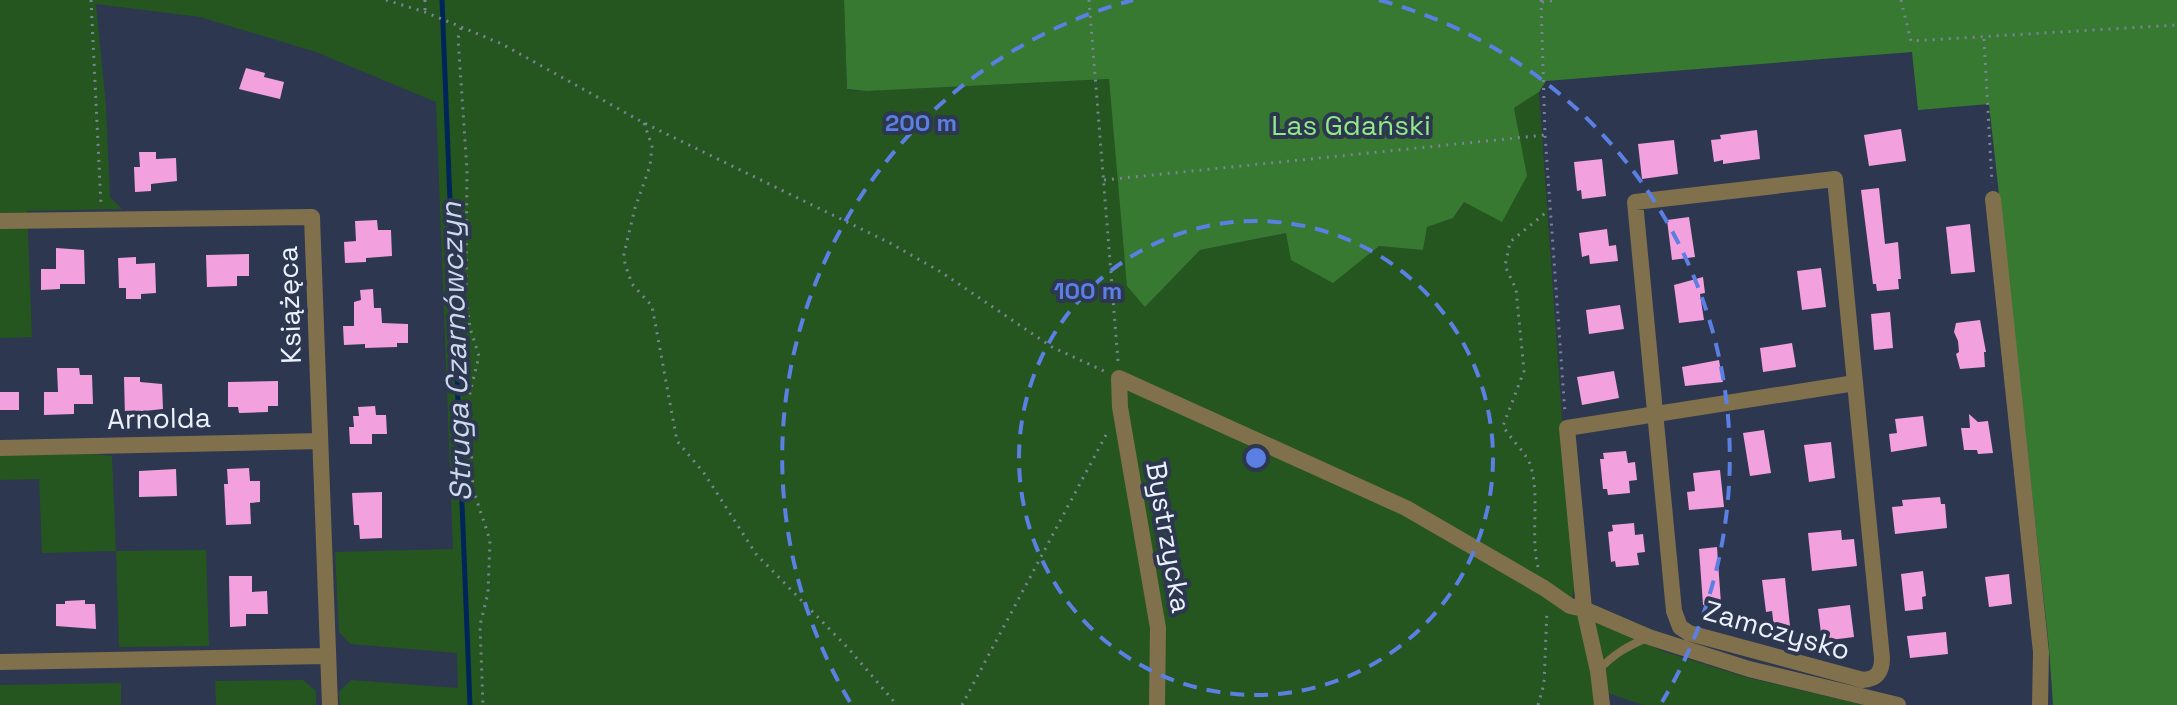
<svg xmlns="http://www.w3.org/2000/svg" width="2177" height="705" font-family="'Space Grotesk',sans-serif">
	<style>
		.green { fill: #25561f }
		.forest { fill: #377930 }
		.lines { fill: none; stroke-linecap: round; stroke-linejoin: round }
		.stream { stroke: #002659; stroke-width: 5 }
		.building { fill: #f3a0df }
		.path { stroke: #7b8397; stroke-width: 3; stroke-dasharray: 2 6; stroke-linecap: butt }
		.lane { stroke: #80714c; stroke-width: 8 }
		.street { stroke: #80714c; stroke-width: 16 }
		.ring { fill: none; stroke: #5b7fe3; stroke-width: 4; stroke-dasharray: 14 10 }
		.labels { text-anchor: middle; stroke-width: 8; stroke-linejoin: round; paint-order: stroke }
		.park-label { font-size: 28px; fill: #92e988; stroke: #2d374f }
		.street-label { font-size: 28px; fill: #ecf1fe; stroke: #2d374f }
		.water-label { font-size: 30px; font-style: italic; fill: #ccdaee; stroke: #2d374f }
		.centre { fill: #5b7fe3; stroke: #2d374f; stroke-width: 4 }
		.ring-label { font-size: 24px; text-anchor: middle; font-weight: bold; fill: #5b7fe3; stroke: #2d374f; stroke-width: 8; stroke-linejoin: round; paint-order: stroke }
	</style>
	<rect width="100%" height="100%" fill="#2d374f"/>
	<path class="green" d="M0,0H844L847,90L867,91L1109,79L1117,163L1145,307L1200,250L1287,233L1333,282L1379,246L1423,250L1427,227L1453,218L1464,202L1526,176L1514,108L1539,92L1574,588L1570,611L1665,652L1749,678L1863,705H1643L1593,688L1595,705H340L339,692L351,680L458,688L457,653L351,644L339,632L335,552L453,549L436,102L316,52L200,17L96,4L106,107L110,197L122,209L27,211L32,337L0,338Z
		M92,454L112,456L116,551L206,550L209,646L119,647L116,551L42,553L39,479L0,480V455Z
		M303,680L316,691V705H216L215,681Z
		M121,683V705H0V685Z"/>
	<path class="forest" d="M844,0H2177V705H2053L2049,647L1989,104L1918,110L1912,52L1546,81L1539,92L1514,108L1527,176L1502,222L1464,202L1453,218L1427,227L1423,250L1379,246L1333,283L1291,260L1286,233L1200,250L1145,307L1127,286L1109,79L867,91L847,89Z"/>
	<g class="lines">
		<path class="stream" d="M442,0L470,705"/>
	</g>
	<path class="building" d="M246,68L265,73L264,77L284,82L280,99L239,89Z
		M1901,129L1906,161L1869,166L1864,135Z
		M1757,130L1760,159L1723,164V160L1714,162L1711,140L1721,139L1720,135Z
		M1674,140L1678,174L1642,179L1638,144Z
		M139,152H156V159L176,158L177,181L151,184V191L135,192L134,167H140Z
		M1602,159L1606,196L1582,199L1581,190L1577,191L1574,162Z
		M1879,188L1885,244L1898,242L1901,279H1898L1899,289L1877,291L1876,284H1873L1861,190Z
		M1689,217L1695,257L1672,260L1667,220Z
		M377,220L378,230H391L392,256L366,258V262L345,263L344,242L356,241L355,221Z
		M1970,224L1975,272L1951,274L1946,227Z
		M1607,229L1609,246L1616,245L1618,261L1590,264L1589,255L1582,257L1579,233Z
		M56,248L84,250L85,284H60V289L41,290V269H56Z
		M249,254V276H237V286L207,287L206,255Z
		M136,257V264L155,263L156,293L141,294V299H126V288H119L118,258Z
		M1821,268L1826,307L1802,310L1797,271Z
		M1703,277L1705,293L1700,294L1704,320L1679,323L1674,285Z
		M373,289L374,308H381L382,323L408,324V343H397V347L365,348V344L344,345L343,326H354V302L361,300L360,290Z
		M1620,305L1624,329L1589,334L1586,310Z
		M1890,312L1893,348L1874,350L1871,314Z
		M1980,320L1986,352H1984L1985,367L1960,369L1956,354L1959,352L1958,341L1954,332L1956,323Z
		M1792,343L1796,367L1763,372L1760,348Z
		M1719,360L1723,382L1685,386L1682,367Z
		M57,368H79L80,375H92L93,404H74V414L44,415V392H58Z
		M1614,371L1619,398L1582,405L1577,377Z
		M124,377H140V382L162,384L163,409L144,411L140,413V417L125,418Z
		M278,381V406H268V412L239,413L238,407H228V382Z
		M0,392H19V410H0Z
		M375,406L376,415H386L387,434H372V444H350L349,427H354L353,416H359L358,407Z
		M1969,414L1978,422L1988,421L1993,453L1978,454L1977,450H1964L1961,428H1970Z
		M1923,416L1927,446L1891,452L1889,434L1897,433L1895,419Z
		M1764,430L1771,473L1750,476L1743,433Z
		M1831,442L1835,478L1809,482L1804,445Z
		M1626,451L1628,463L1635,462L1637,480L1629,481L1630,493L1608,495L1607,489H1603L1600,459H1604L1603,453Z
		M249,468L250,481H260V502L250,503L251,524L226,525L224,484H228L227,469Z
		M176,469L177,496L139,497V471Z
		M1720,470L1724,507L1689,510L1687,492L1695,491L1693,473Z
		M382,492V538L360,539L359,525H354L352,493Z
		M1940,497L1941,504H1945L1947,528L1895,534L1892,507L1903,506L1902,500Z
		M1634,523L1635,535L1643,534L1645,552L1637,553L1639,565L1616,567L1615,561L1611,562L1608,532L1613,531L1612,525Z
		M1841,530L1842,540L1854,539L1857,566L1812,571L1808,533Z
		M1717,547L1721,604L1703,605L1699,549Z
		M1923,571L1926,596L1922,597L1923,609L1905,611L1901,574Z
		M2009,574L2012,604L1989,607L1985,577Z
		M229,576H252V592L267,591L268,614H246V626L230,627Z
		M1785,578L1790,626L1774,628L1772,611L1766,612L1762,580Z
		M85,600V604H95L96,629L56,626V604H65V601Z
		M1850,605L1854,637L1822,641L1818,609Z
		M1946,632L1948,654L1910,658L1907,636Z"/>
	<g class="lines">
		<path class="path" d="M91,0L101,205
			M386,0L425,12L502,44L644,123L890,243L941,272L1052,347L1106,372
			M425,0V12
			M1089,0L1118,361
			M1541,0L1545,135L1565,413
			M1901,0L1911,41L2177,25
			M1542,2L1557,0
			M461,28L458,38L467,170L466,296L470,328L479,356L469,397L473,489L490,540L488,593L480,625L483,705
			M1984,39L1992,183
			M644,123L652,146L650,166L635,208L624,254L625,264L632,284L652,306L677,441L704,473L756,554L848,648L897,705
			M1104,180L1545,135
			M1538,567C1530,535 1540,499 1531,467C1527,453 1511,440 1503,426L1524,371L1516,289L1505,266L1510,242L1549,210
			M962,705L1107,433
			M1538,705L1544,684L1547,610"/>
		<path class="lane" d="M1598,671C1613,654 1628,646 1649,637"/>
		<path class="street" d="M1835,179L1882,658C1882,672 1877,679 1863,680L1689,633L1680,627L1674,611L1635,202Z
			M1993,199L2041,652L2040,705
			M0,221L312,217L330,705
			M0,448L319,441
			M0,662L328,656
			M1157,705L1158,628L1120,407L1119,378L1406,508L1544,588L1570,606L1584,609L1649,637L1749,669L1898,705
			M1602,705L1598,671L1584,609L1567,428L1855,383"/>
	</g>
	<g class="ring">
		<circle cx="1256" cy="458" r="237"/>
		<path d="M850 702A474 474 0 0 1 1133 0M1379 0A474 474 0 0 1 1662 702"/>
	</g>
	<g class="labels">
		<g class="park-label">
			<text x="1351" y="135">Las Gdański</text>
		</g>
		<g class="street-label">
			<text transform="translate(289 305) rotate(-92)" y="10">Książęca</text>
			<text transform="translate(159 418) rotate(-1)" y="10">Arnolda</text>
			<text transform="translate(1169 537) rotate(80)" y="10">Bystrzycka</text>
			<text transform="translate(1777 630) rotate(16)" y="10">Zamczysko</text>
		</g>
		<g class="water-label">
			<text transform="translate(456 352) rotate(-92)" y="10">Struga Czarnówczyn</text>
		</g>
	</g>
	<circle cx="1256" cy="458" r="12" class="centre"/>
	<g class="ring-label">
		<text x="921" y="131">200 m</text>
		<text x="1088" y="299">100 m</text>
	</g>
</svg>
